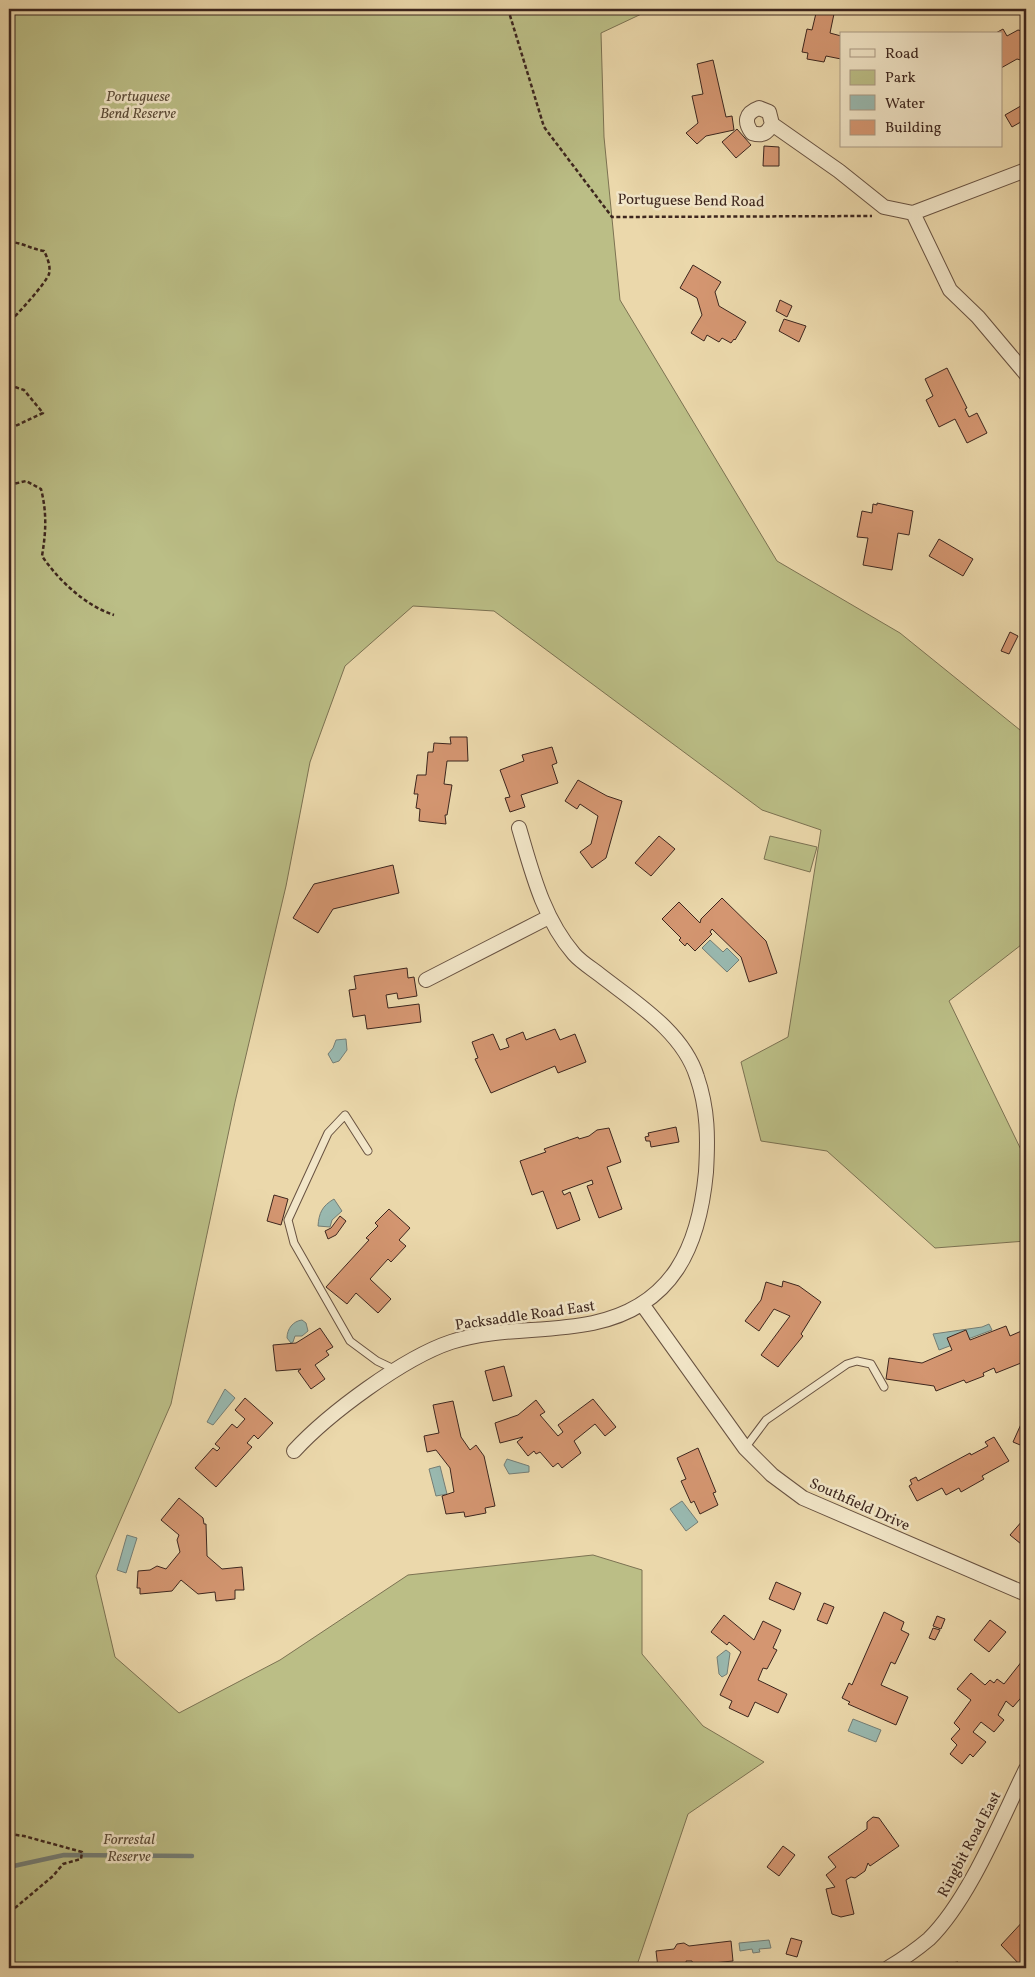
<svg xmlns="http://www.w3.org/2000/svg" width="1035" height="1977" font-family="Vollkorn,serif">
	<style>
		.green { fill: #bbbe86; stroke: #7c7252 }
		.water { fill: #99b9b0; stroke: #747e76 }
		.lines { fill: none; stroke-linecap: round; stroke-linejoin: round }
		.stream { stroke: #747e76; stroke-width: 4.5 }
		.building { fill: #d49671; stroke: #3d261e }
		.service-casing { stroke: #685241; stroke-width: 9 }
		.minor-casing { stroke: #685241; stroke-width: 16 }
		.path { stroke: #3d261e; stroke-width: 2.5; stroke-dasharray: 4 2.5; stroke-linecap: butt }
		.service { stroke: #f2e6c8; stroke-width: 7 }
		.minor { stroke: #f2e6c8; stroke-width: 14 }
		.labels { text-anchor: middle; stroke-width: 5; stroke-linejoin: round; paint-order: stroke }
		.park-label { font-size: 15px; font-style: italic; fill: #5c4c38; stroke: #f2e6c8 }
		.street-label { font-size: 15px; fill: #3d261e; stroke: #f2e6c8 }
	</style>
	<rect width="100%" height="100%" fill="#ebd8ab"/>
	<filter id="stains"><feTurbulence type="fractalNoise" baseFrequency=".004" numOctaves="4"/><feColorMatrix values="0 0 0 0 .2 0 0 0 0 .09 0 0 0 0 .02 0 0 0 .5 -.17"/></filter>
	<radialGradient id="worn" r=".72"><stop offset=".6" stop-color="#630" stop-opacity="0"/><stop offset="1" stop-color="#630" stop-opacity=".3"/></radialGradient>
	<path class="green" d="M9,9H652L601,33L604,137L620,300L777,561L900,633L1020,730L1026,731V954L1021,945L949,1001L1026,1160V1241L935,1248L827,1151L761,1141L741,1062L788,1037L821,830L762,810L494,611L413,606L345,666L310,762L286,886L235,1102L171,1404L96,1576L115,1657L179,1713L280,1660L408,1575L593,1555L642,1570V1654L703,1726L764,1762L688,1814L636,1968H9Z
		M770,836L817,847L810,872L764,859Z"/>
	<path class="water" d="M710,940L723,952L727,948L739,960L727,972L702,948Z
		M346,1039L347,1050L339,1061L333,1063L328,1054L333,1048L336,1040Z
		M334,1199L342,1211L332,1220L330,1227L318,1226C319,1213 322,1206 334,1199Z
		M302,1320L306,1323L308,1331L302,1336H295L293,1342L291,1343L287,1338C287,1329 293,1321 302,1320Z
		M989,1324L992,1330L939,1350L933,1334L982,1327Z
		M225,1389L235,1398L213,1425L207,1422Z
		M507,1459L529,1466V1472L509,1474L504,1465Z
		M440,1466L447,1494L436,1496L429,1469Z
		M682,1501L698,1522L686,1531L670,1509Z
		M127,1535L137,1538L126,1573L117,1570Z
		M726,1650L730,1653L727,1674L722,1677L719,1674L717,1657Z
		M853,1719L881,1730L876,1742L848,1731Z
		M769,1940L771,1948L759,1949L760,1952L753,1953L752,1949L740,1951L739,1943Z"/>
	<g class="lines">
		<path class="stream" d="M9,1867L64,1855L192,1856"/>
	</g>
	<path class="building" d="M817,9H835L830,33L841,36V59L826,56L824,62L807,59L808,53L802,52L807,29L812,30Z
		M1003,29L1007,36L1018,30L1026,32V66L1024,61L1017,59L1001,68V34H994Z
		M713,60L726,117L732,116L734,130L706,136L697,144L686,133L698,123L692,96L703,94L697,64Z
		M1026,103V119L1012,127L1005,115Z
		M737,129L751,145L736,158L722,142Z
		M764,146L779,147V166H763Z
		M693,265L721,282L715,292L719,306L746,322L735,340L734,339L731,343L722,338L719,342L707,335L704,341L691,333L702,315L697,298L680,288Z
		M780,300L792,306L787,317L776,311Z
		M784,319L806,326L799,342L779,331Z
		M947,368L967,408L965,409L969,417L977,413L987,433L967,443L955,419L939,427L926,400L933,396L925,379Z
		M877,503L913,511L909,535L898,533L892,570L863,565L868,538L857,537L862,511L872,513L873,504L877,505Z
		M939,539L973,559L963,576L929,556Z
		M1010,632L1018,636L1009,654L1001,651Z
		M450,737H467L468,761H447L444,784L452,785L447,815H445L446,824L419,821L420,809L416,808L418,794H414L417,775H426L428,752H433L434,743L451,744Z
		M552,747L557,763L552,765L558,783L521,795L525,807L510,812L505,798L510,797L500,770L524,761L522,755Z
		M578,780L607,796L622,801L606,858L592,868L580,852L591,844L598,816L580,804L577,809L565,801Z
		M659,836L675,849L651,876L635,863Z
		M393,865L399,893L333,909L318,933L293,918L314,884Z
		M722,898L766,941L777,973L749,982L741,957L712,929L710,932L712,934L695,951L687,943L685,946L679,940L681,938L662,919L679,902L700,923L701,919Z
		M407,968L408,978L414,977L417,996L398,999L397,993L386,995L388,1008L419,1004L421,1022L367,1029L365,1015L353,1017L349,990L356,989L354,976Z
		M555,1029L560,1040L575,1034L586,1062L558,1073L555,1066L491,1093L475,1059L478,1058L472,1042L493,1034L500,1050L509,1047L506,1039L523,1032L526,1040Z
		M676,1127L679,1142L651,1147L650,1141H646L645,1137L649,1136L648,1133Z
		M609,1128L621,1162L607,1167L622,1209L599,1218L587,1186L593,1184L592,1180L562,1191L564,1195L570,1192L580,1220L557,1229L543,1191L532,1195L520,1161L546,1152L544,1149L578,1137L579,1139L589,1136L597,1130Z
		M274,1195L288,1199L281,1225L267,1221Z
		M389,1209L410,1228L399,1240L406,1246L391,1262L388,1259L370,1279L391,1299L378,1313L356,1293L347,1304L326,1287L369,1240L366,1238L378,1226L375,1223Z
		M340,1216L346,1221L336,1235L328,1239L325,1231L331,1228Z
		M783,1281L799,1286L821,1302L801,1334L803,1336L778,1367L761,1355L790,1316L774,1309L759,1331L745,1321L761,1300L766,1282L782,1287Z
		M1006,1326L1010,1336L1026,1329V1361L996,1373L994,1368L983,1373L984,1376L966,1383L964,1380L936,1391L934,1386L886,1379L889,1358L922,1363L952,1350L947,1338L966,1330L970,1340Z
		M320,1328L333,1347L326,1351L329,1355L315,1365L325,1379L311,1389L298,1371L301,1369L276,1371L273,1345L296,1343Z
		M504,1366L512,1396L493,1401L485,1371Z
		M245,1398L273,1423L258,1439L254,1435L247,1443L252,1447L216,1487L195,1468L213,1448L217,1451L220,1448L215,1444L232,1424L237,1428L245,1419L235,1410Z
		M593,1399L616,1427L605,1436L595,1424L574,1441L581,1453L562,1468L558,1463L553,1467L540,1452L536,1454L534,1451L528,1456L517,1442L523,1437L500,1443L495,1423L518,1415L536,1400L545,1412L540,1415L558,1436L563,1432L558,1425Z
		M453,1401L461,1437L470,1450L476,1445L484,1456L495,1506L485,1508L486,1513L465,1517L464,1512L446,1514L442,1496L454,1492L450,1468L436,1450L427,1452L424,1436L439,1433L433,1405Z
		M1026,1413V1444L1025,1447L1013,1442Z
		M994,1437L1009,1461L982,1476L984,1479L961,1492L959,1488L946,1495L942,1488L917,1501L909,1486L912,1484L910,1480L916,1477L918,1481L970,1453L971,1455L988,1446L985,1442Z
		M698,1448L716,1492L713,1493L718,1505L700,1514L694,1501L691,1503L681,1481L686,1479L677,1458Z
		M179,1498L203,1518L204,1524H206L207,1556L222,1569L242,1567L244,1590H235V1599L216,1601L215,1592L198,1594L181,1580L172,1591L140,1594V1588H137L138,1571L150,1570L157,1566L166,1569L180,1552L177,1540L179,1535L161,1520Z
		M1023,1520L1026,1521V1548L1010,1535Z
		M776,1582L801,1593L794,1610L769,1599Z
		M824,1603L834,1607L827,1624L817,1620Z
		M884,1612L904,1622L901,1630L909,1634L895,1664L891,1662L881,1685L908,1697L896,1725L848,1704L850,1702L842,1698L849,1683L852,1685Z
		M724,1615L754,1640L763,1621L781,1630L773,1648L777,1650L767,1669L763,1668L758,1680L787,1694L778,1713L755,1702L748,1717L729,1708L732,1701L720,1695L741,1652L729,1642L727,1645L711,1632Z
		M937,1616L945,1619L941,1629L933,1626Z
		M990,1620L1006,1632L989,1652L974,1640Z
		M933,1628L940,1630L935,1640L929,1638Z
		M1026,1656V1692L1013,1707L1006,1701L998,1715L1004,1720L994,1732L981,1722L973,1732L986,1742L973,1757L970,1754L962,1764L950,1754L957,1745L951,1739L960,1729L954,1723L971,1700L957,1689L971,1673L985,1685L990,1680L994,1683L997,1679L1004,1684Z
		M873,1817L879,1818L899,1846L870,1866L868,1863L865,1871L855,1878L851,1877L846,1880L854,1914L841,1917L832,1914L826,1889L835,1887L826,1875L836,1867L828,1857L867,1829V1822Z
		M783,1846L795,1855L779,1876L767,1867Z
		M1026,1918V1961L1021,1966L1001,1945Z
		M791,1938L802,1941L797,1957L786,1954Z
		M731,1941L733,1961L693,1965L692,1961H686L687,1968H658L656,1951L674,1949L677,1944L684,1943L689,1946Z
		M958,1962L959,1968H933L938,1965Z"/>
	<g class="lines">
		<defs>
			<path id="service" d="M368,1151L345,1115L328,1133L288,1220L294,1243L350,1341L377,1361L396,1370
				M745,1448L766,1420L847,1364L857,1361L871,1364L884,1387"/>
			<path id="minor" d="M772,124C767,134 762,136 752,133C744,122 745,113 759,108L769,112L772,124L839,171L884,207L913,213L1026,170
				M913,213L950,290L978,317L1026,374
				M426,980L549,917
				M642,1304L745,1448L772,1475L803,1498L1026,1594
				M294,1451C328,1414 403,1358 451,1342C497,1327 546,1333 593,1323C673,1306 699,1247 706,1172C708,1138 708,1109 697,1077C683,1032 636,1003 600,975C591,968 581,962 574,954C543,918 532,872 519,828
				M888,1968C903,1959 916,1950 929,1939C969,1900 1001,1820 1026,1769"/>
		</defs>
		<use href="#service" class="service-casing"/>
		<use href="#minor" class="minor-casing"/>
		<path class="path" d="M508,9L544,127L612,217L872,216
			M9,242C21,242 31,249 44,251C47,257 51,266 49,274C46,283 17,315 9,322
			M9,385L24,390L43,413L9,429
			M9,485L26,481L41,489C47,513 46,532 42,556C59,581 86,606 114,615
			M9,1834L24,1836L82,1852L81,1859L63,1864L53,1876L9,1913"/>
		<use href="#service" class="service"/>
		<use href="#minor" class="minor"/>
	</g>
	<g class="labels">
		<g class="park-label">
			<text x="138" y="101">Portuguese<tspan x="138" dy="17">Bend Reserve</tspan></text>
			<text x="129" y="1844">Forrestal<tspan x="129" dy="17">Reserve</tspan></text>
		</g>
		<g class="street-label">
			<text transform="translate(691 200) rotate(1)" y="5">Portuguese Bend Road</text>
			<text transform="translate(525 1315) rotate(-8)" y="5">Packsaddle Road East</text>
			<text transform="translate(860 1504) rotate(24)" y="5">Southfield Drive</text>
			<text transform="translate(969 1844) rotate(-62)" y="5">Ringbit Road East</text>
		</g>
	</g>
	<rect width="1035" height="1977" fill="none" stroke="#ebd8ab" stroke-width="30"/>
	<rect x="10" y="10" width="1015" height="1957" fill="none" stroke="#3d261e" stroke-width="2.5"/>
	<rect x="15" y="15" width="1005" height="1947" fill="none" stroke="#3d261e"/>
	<rect x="840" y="32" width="162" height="115" fill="#f2e6c8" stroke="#aa9984"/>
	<rect x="850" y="49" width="25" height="8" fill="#f2e6c8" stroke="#aa9984"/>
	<text x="885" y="58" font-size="15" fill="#3d261e">Road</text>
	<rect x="850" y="70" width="25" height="15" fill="#bbbe86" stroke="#aa9984"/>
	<text x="885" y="82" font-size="15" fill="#3d261e">Park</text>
	<rect x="850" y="95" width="25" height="15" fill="#99b9b0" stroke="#aa9984"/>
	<text x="885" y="108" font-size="15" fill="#3d261e">Water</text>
	<rect x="850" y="120" width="25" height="15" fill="#d49671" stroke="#aa9984"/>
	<text x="885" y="132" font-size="15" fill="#3d261e">Building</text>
	<rect width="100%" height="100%" filter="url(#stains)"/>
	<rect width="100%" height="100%" fill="url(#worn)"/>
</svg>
